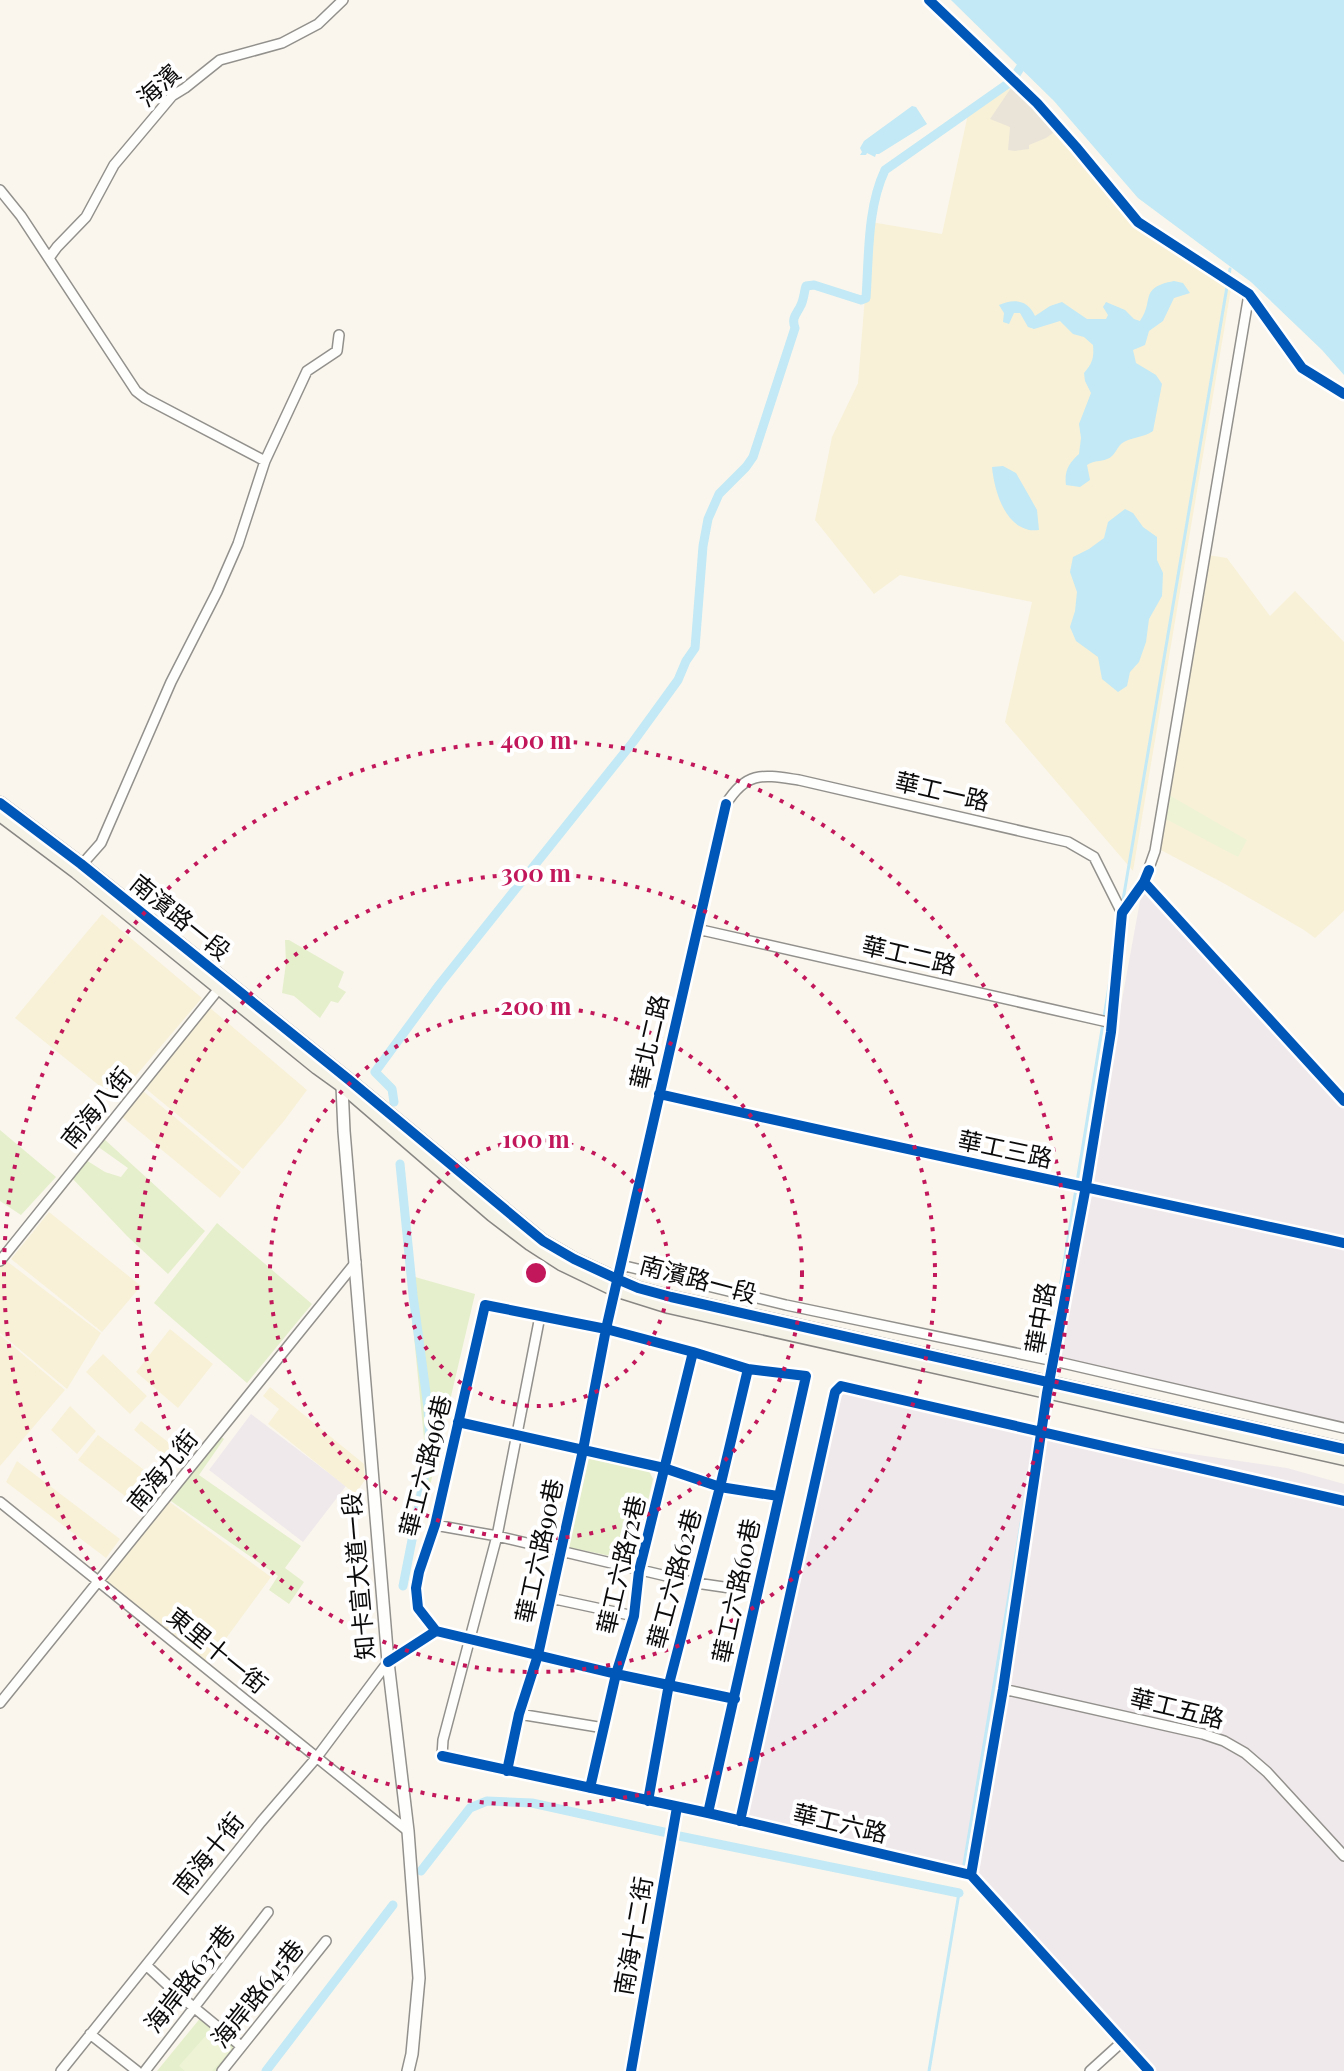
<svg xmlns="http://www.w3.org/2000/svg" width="1344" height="2071" font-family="'Playfair Display','Noto Sans TC',serif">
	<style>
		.industrial { fill: #f0e9eb }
		.farmland { fill: #f8f1d8 }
		.green { fill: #e5efcc }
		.pitch { fill: #eef3d6 }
		.plaza { fill: #eae4d8 }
		.water { fill: #c2e9f5 }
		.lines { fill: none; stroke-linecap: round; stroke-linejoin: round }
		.stream { stroke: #c2e9f5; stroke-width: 3 }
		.canal { stroke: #c2e9f5; stroke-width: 9 }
		.minor-casing { stroke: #93918d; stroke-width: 12 }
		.tertiary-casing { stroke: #93918d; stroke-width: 14 }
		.secondary-casing { stroke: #898783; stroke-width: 15 }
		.minor { stroke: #fefefc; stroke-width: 9 }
		.tertiary { stroke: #fefefc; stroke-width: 11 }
		.secondary { stroke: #f4f1e7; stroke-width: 12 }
		.cycleway-casing { stroke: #fff; stroke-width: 15 }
		.cycleway { stroke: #0057b8; stroke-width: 10 }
		.ring { fill: none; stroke: #c2185b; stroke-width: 4; stroke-dasharray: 4 8 }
		.labels { text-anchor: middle; stroke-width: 8; stroke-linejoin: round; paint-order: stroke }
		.street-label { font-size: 24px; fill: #0b0b0b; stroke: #fff }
		.centre { fill: #c2185b; stroke: #fff; stroke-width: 4 }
		.ring-label { font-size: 24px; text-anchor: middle; font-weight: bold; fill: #c2185b; stroke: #fff; stroke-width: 8; stroke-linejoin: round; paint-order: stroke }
	</style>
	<rect width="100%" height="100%" fill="#faf6ed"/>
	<path class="industrial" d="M1142,890L1148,891L1344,1108V1426L1056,1361Z
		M841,1386L1042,1432L1287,1468L1344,1484V2071H1145L971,1875L740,1821Z
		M251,1414L346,1486L303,1542L209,1470Z"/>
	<path class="farmland" d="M1013,82L1069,144L1109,193L1146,231L1231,289L1133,871L1005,722L1032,602L900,575L874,594L815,520L832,437L858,383L871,222L942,234L968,114Z
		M1208,555L1227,558L1270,616L1295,591L1344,642V911L1315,938L1304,930L1225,884L1157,848Z
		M102,914L202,998L116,1099L15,1018Z
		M209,1007L307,1090L284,1121L243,1169L145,1088Z
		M143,1091L241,1172L220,1198L122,1117Z
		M49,1212L141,1286L102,1332L11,1259Z
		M4,1259L101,1333L67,1389L0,1333V1266Z
		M170,1329L213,1364L178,1408L136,1372Z
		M0,1335L65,1390L0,1466Z
		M103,1354L147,1396L130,1414L86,1372Z
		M270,1387L364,1464L365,1480L355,1494L268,1424L279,1409L263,1396Z
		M70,1406L96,1431L77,1454L51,1430Z
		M141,1421L186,1456L178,1467L134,1430Z
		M98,1435L160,1482L143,1510L78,1460Z
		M17,1461L120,1539L106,1558L6,1482Z
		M167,1500L271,1577L208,1663L106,1580Z"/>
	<path class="green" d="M285,940H289L344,972L338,987L346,992L338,1003L331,1001L320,1018L294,996L282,993L286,963Z
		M0,1130L56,1177L21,1215L0,1201Z
		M103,1138L205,1231L168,1274L127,1236L71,1177L86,1160L105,1172L121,1177L128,1168L97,1146Z
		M217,1223L312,1304L247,1383L154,1303Z
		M408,1275L475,1294L429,1490Z
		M218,1434L224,1439L199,1475L301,1546L285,1568L304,1582L289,1604L269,1590L278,1576L171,1501Z
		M584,1456L649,1471L653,1479L634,1561L563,1546Z
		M202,2016L242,2050L224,2071H157Z"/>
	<path class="pitch" d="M1169,795L1247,840L1238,857L1164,818Z
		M209,2032L231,2050L212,2071H185L179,2066Z"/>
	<path class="plaza" d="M1015,82L1057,130L1046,138L1029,145V149L1015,151L1008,150L1010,127L990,119Z"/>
	<path class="water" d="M951,0H1344V375L1322,350L1251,282L1138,198L1054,101Z
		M912,106L916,107L927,124L879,154H876L875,157L867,153L866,155H860L862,152L860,148L864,141Z
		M1174,281L1183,283L1190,293L1174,298L1163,321L1149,331L1145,345L1133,350L1136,363L1156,375L1162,384L1153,431C1144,438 1129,437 1121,444C1116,449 1114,457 1107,459C1100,462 1094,460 1087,465L1090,480L1080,487L1066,485C1064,471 1069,463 1079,454L1081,438L1079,424L1091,393L1085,381L1084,373C1093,363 1094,357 1093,345L1084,337L1073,334L1060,321L1034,329L1028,327L1020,313H1014L1009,324L1003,322L1004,313L999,305C1014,298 1028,300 1035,316L1050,306L1062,302L1087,319H1106L1108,315L1103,307L1106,302L1125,310L1134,319L1140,321C1155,300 1138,288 1174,281Z
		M1003,466L1016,473L1028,494L1037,510L1039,530C1035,530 1030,531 1026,529C1003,522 994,488 992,467Z
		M1125,509L1133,513L1143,527L1157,537V560L1163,573L1162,596L1149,619L1146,642L1139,662L1130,672L1127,686L1118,692L1102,679L1098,657L1076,641L1070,627L1075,611L1077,592L1070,572L1073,557L1089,549L1104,538L1108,522Z"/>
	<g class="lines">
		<path class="stream" d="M1122,906L1230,269
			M1077,1182L1114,956
			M1049,1356L1076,1189
			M1045,1379L1047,1363
			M1037,1427L1042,1395
			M964,1864L1036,1434
			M929,2071L959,1893"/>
		<path class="canal" d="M1015,76L1020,68
			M394,1102L392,1089L375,1072L439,985L633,742L678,680L686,661L695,648L703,546L708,519L719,494L746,467L753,457L795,328C791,317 797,314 801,305C804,299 804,292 806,286L814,285L861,300L866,298C869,256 867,208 885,170L1009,83
			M400,1164L413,1295L428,1408L430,1448L403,1586
			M679,1836L959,1893
			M421,1871L470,1808L487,1801L532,1803L668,1833
			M266,2071L393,1905"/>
		<defs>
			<path id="minor" d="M0,190L21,216L136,391L145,398L265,461
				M49,258L57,247L86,217L114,165L172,96L185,88L220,60L282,43L318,24L343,0
				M78,869L101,843L171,682L217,592L238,544L265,461L307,371L337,351L339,335
				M1144,882L1344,1101
				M697,929L1112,1023
				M659,1094C887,1146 1116,1193 1344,1243
				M0,1261L221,986
				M621,1265L786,1305L1054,1361L1344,1428
				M540,1316L497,1536L443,1740L442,1756L708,1813L971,1875L1149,2071
				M458,1422L664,1468L720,1487L778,1496
				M0,1502L408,1831
				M435,1525L497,1536L696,1583L758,1592
				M550,1598L634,1616
				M436,1631L418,1608L416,1588L419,1572L435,1525L485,1305L606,1329L693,1352L748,1369L806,1376L708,1813
				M1003,1689L1203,1734L1224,1741L1245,1753L1267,1772L1344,1856
				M0,1703L356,1262
				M519,1714L604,1728
				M507,1771L519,1714L538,1655L583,1450L606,1329L726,804C747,770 764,775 799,780L1068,842L1094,857L1122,913
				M590,1788L616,1674L634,1616L639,1571L693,1352
				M648,1801L669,1684L720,1487L748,1369
				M740,1821L835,1392L841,1386L1344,1501
				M971,1875L1003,1689L1047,1393L1086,1186L1111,1032L1122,913L1144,882L1155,851L1249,294
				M146,1965L174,1991L241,2046
				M90,2034L137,2071
				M61,2071L261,1822L317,1757L388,1662L436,1631L616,1674L735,1699
				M145,2071L268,1912
				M222,2071L326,1941
				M631,2071L677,1807
				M1090,2071L1122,2042"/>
			<path id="tertiary" d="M346,1081L342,1086L344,1131L388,1662L408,1831L419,1978L412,2054L408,2071"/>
			<path id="secondary" d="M0,803L81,864L348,1079L543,1241L574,1259L617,1279L638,1288L671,1297L1344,1449
				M0,815L76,872L317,1068L342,1086L492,1215L530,1244L561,1264L615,1290L669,1307L1344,1459"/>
		</defs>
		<use href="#minor" class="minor-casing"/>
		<use href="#tertiary" class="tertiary-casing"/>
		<use href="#secondary" class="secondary-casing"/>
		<use href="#minor" class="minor"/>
		<use href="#tertiary" class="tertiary"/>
		<use href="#secondary" class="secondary"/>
		<defs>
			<path id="cycleway" d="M929,0L1037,103L1076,147L1138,222L1249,294L1302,368L1344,394
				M0,803L81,864L348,1079L543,1241L574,1259L617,1279L638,1288L671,1297L1344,1449
				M1144,882L1344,1101
				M659,1094C887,1146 1116,1193 1344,1243
				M458,1422L664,1468L720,1487L778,1496
				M436,1631L418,1608L416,1588L419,1572L435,1525L485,1305L606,1329L693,1352L748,1369L806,1376L708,1813
				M388,1662L436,1631L616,1674L735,1699
				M442,1756L708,1813L971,1875L1149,2071
				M507,1771L519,1714L538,1655L583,1450L606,1329L726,804
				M590,1788L616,1674L634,1616L639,1571L693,1352
				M648,1801L669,1684L720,1487L748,1369
				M740,1821L835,1392L841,1386L1344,1501
				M971,1875L1003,1689L1047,1393L1086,1186L1111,1032L1122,913L1144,882L1149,870
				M631,2071L677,1807"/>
		</defs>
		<use href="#cycleway" class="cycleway-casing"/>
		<use href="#cycleway" class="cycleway"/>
	</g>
	<g class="ring">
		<circle cx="536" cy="1273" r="133"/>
		<circle cx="536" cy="1273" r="266"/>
		<circle cx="536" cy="1273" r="399"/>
		<circle cx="536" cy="1273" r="532"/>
	</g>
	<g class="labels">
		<g class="street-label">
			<text transform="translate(159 86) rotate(-43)" y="8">海濱</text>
			<text transform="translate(942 792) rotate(13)" y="8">華工一路</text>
			<text transform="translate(180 918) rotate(39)" y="8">南濱路一段</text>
			<text transform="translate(909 956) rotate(13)" y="8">華工二路</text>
			<text transform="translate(650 1042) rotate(-77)" y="8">華北二路</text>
			<text transform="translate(97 1108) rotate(-51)" y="8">南海八街</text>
			<text transform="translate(1005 1150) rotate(12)" y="8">華工三路</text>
			<text transform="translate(698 1280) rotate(15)" y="8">南濱路一段</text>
			<text transform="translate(1041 1318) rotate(-80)" y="8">華中路</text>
			<text transform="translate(426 1466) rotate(-76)" y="8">華工六路96巷</text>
			<text transform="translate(163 1471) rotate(-51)" y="8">南海九街</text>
			<text transform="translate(540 1551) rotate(-78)" y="8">華工六路90巷</text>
			<text transform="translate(622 1565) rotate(-77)" y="8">華工六路72巷</text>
			<text transform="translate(359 1576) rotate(-95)" y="8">知卡宣大道一段</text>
			<text transform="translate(675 1579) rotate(-75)" y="8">華工六路62巷</text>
			<text transform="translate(737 1591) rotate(-78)" y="8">華工六路60巷</text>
			<text transform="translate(217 1651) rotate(39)" y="8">東里十一街</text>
			<text transform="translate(1177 1709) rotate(14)" y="8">華工五路</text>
			<text transform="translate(840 1824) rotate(13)" y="8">華工六路</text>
			<text transform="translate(209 1854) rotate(-51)" y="8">南海十街</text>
			<text transform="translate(634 1936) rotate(-80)" y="8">南海十二街</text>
			<text transform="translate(190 1979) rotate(-52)" y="8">海岸路637巷</text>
			<text transform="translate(258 1994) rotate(-51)" y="8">海岸路645巷</text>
		</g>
	</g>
	<circle cx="536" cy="1273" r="12" class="centre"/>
	<g class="ring-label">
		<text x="536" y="749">400 m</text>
		<text x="536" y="882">300 m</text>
		<text x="536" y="1015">200 m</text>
		<text x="536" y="1148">100 m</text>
	</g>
</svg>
